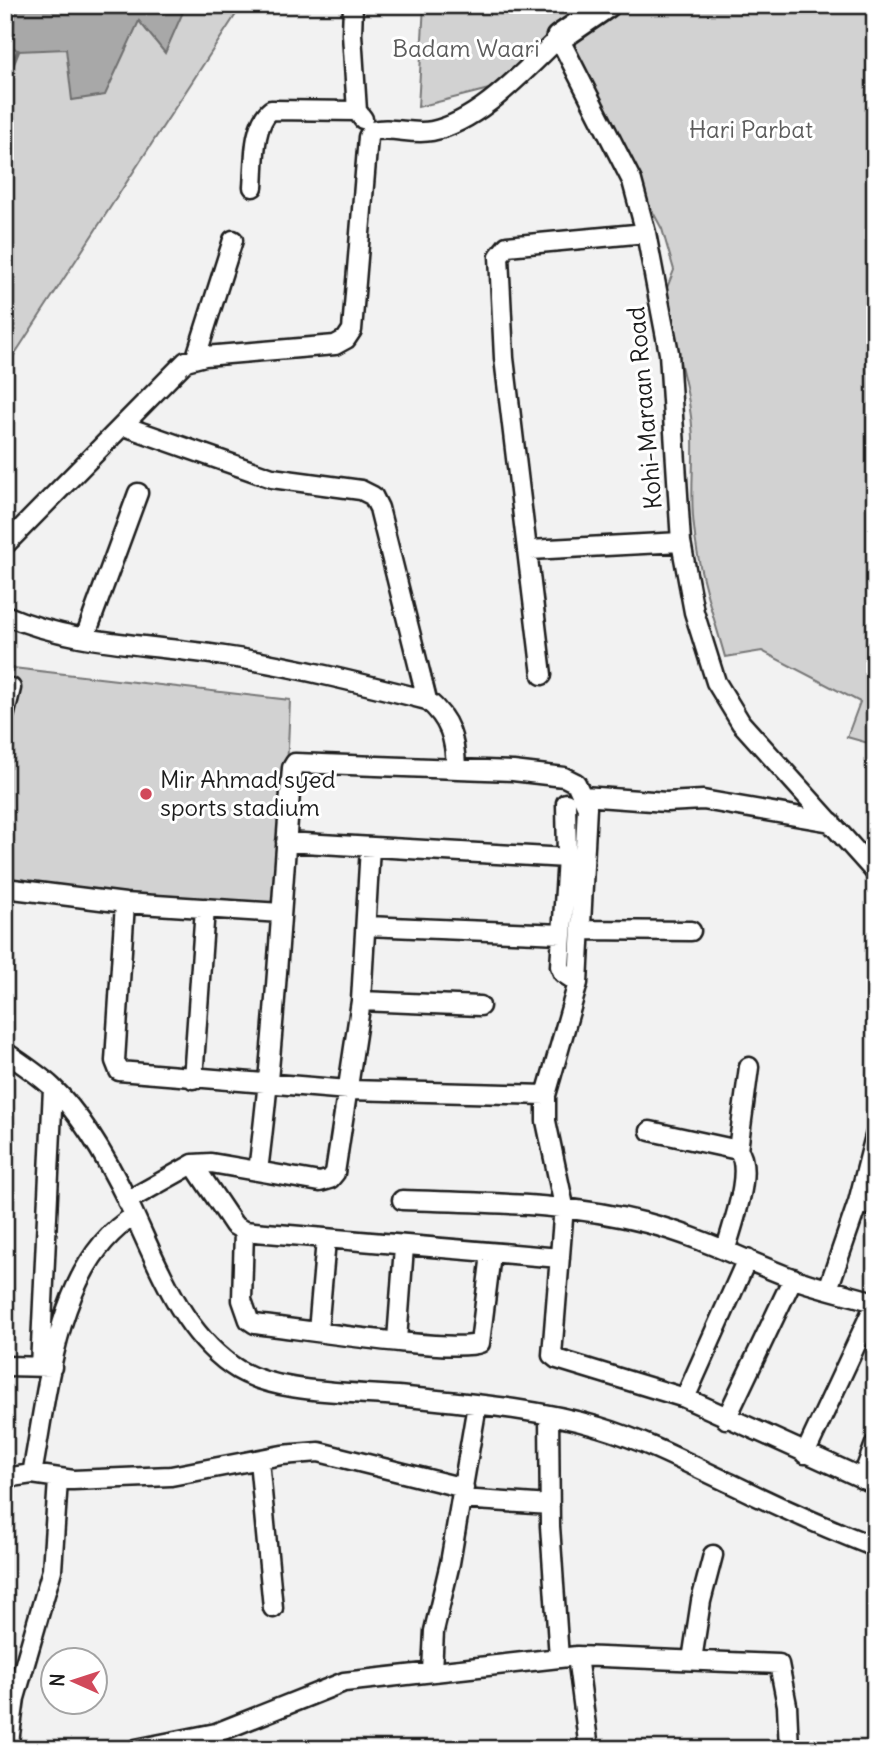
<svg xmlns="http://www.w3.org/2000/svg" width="880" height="1754" font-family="Delius,sans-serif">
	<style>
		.green { fill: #d2d2d2; stroke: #777; stroke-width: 2 }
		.water { fill: #a8a8a8; stroke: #707070; stroke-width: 2 }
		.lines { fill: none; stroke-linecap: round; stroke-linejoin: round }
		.stream { stroke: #707070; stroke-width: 4.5 }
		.street-casing { stroke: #1c1c1c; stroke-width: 23 }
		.secondary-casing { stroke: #1c1c1c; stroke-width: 30 }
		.street { stroke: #fff; stroke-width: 18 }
		.secondary { stroke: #fff; stroke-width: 24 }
		.poi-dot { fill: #d1495b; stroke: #fff; stroke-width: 2.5 }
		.labels { text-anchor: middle; stroke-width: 6; stroke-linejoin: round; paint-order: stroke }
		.park-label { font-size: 24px; fill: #5c5c5c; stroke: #fff }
		.street-label { font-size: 24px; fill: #1c1c1c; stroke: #fff }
		.poi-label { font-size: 24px; fill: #1c1c1c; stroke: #fff; text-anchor: start }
	</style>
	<rect width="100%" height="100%" fill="#f2f2f2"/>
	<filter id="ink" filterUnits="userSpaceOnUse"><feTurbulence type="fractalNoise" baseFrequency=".0143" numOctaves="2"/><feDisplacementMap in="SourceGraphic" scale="14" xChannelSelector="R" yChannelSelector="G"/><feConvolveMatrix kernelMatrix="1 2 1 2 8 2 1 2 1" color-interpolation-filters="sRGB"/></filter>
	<g filter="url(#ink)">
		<path class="green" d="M5,5H242L5,369Z
			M424,5H594L489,89L418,107Z
			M624,5H875V745L847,737L860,702L762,651L725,657C713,614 698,572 694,527C690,497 694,467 693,437C690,390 677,347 661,303L674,270L662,229L559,38Z
			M13,668L290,700L281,913L5,880V709Z"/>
		<path class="water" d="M5,5H186L165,53L139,21L105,95L72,100L66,49L18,51L5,40Z"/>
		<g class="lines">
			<path class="stream" d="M5,83L18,51"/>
			<defs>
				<path id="street" d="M353,5L352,34L357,111L363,119
					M253,187C255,165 252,125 271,110L357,111
					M196,357L233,240
					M124,426L272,478L361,490L373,496L379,508L427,700
					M5,545L186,361L205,356L335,345L346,339L352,330L368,137L372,131C391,126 412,135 432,131C479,122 525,70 559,38L632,181L646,233L669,353L681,542L694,612L716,682L741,723L875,872
					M530,550L681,542
					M5,615C74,645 151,644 224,656C293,666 360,683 427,700C450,719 455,739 456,767
					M85,637L138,493
					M542,675L504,358L499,256L507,246L646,233
					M5,713L11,688
					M583,796L666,802L703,800L831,822
					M566,803L567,858L560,966L563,973L578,983
					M286,842L567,858
					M5,888L125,903L281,913
					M125,903L115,1061L119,1071L348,1090L546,1095
					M366,926L562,934
					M582,930L691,931
					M361,1001L480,1006
					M5,1052C21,1063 38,1074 52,1087C82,1115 111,1167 129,1204C156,1260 178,1327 231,1365C270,1394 350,1392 398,1396C465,1403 535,1408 599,1427C646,1441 689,1464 732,1484C779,1507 826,1528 875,1547
					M193,1079L205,908
					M650,1131L738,1150C754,1170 732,1225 726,1249
					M738,1150L749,1067
					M193,1164L234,1225L244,1231L560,1258
					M258,1171C275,1037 281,902 292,768L295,763L513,771L564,777L576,783L587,807L578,983L546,1095V1121L564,1206L552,1355L557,1359L685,1398L875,1484
					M402,1200C485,1203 566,1202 647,1223C698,1236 744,1260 792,1278C819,1288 847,1294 875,1302
					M127,1201L193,1164L211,1163L320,1182L330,1179L335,1173L361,1001L370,847
					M858,1202L875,1207
					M244,1231L242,1300L249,1320L255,1324C293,1328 455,1354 480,1343L491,1254
					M828,1289L858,1202L875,1136
					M318,1331L326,1240
					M397,1340L404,1247
					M5,1366L52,1367
					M40,1367L53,1088
					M685,1398L747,1259
					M549,1415L550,1526L559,1658
					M726,1419L793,1278
					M805,1454L875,1304
					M259,1460L273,1608
					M32,1474C48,1392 56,1263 134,1216
					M5,1478L32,1474L73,1480L171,1476L282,1455L319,1452L464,1488
					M862,1479L875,1444
					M461,1499L550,1505
					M577,1656L589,1749
					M692,1660L701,1601L713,1555
					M432,1671L434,1631L450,1563L477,1405
					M8,1749L15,1698L52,1570L58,1480
					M136,1749L216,1733L344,1682L577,1656L779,1664L787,1705L789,1749"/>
				<path id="secondary" d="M559,38L607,5"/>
			</defs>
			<use href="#street" class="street-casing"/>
			<use href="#secondary" class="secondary-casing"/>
			<use href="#street" class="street"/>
			<use href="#secondary" class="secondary"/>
		</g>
	</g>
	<circle class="poi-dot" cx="146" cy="794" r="7"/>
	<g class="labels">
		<g class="park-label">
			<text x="466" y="57">Badam Waari</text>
			<text x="751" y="138">Hari Parbat</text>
		</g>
		<g class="street-label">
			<text transform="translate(645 408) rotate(-95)" y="8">Kohi-Maraan Road</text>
		</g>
		<g class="poi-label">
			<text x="160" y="788">Mir Ahmad syed<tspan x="160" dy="28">sports stadium</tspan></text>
		</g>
	</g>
	<rect width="880" height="1754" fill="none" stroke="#fff" stroke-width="28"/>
	<rect x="14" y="14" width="852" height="1726" fill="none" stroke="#1c1c1c" stroke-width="2.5" filter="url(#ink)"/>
	<g transform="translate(74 1681) rotate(273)"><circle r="33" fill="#ffffff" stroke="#a4a4a4" stroke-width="2"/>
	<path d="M0-5L12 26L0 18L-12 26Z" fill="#d1495b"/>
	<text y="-10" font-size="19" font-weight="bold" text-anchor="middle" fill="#1c1c1c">N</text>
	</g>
</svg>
